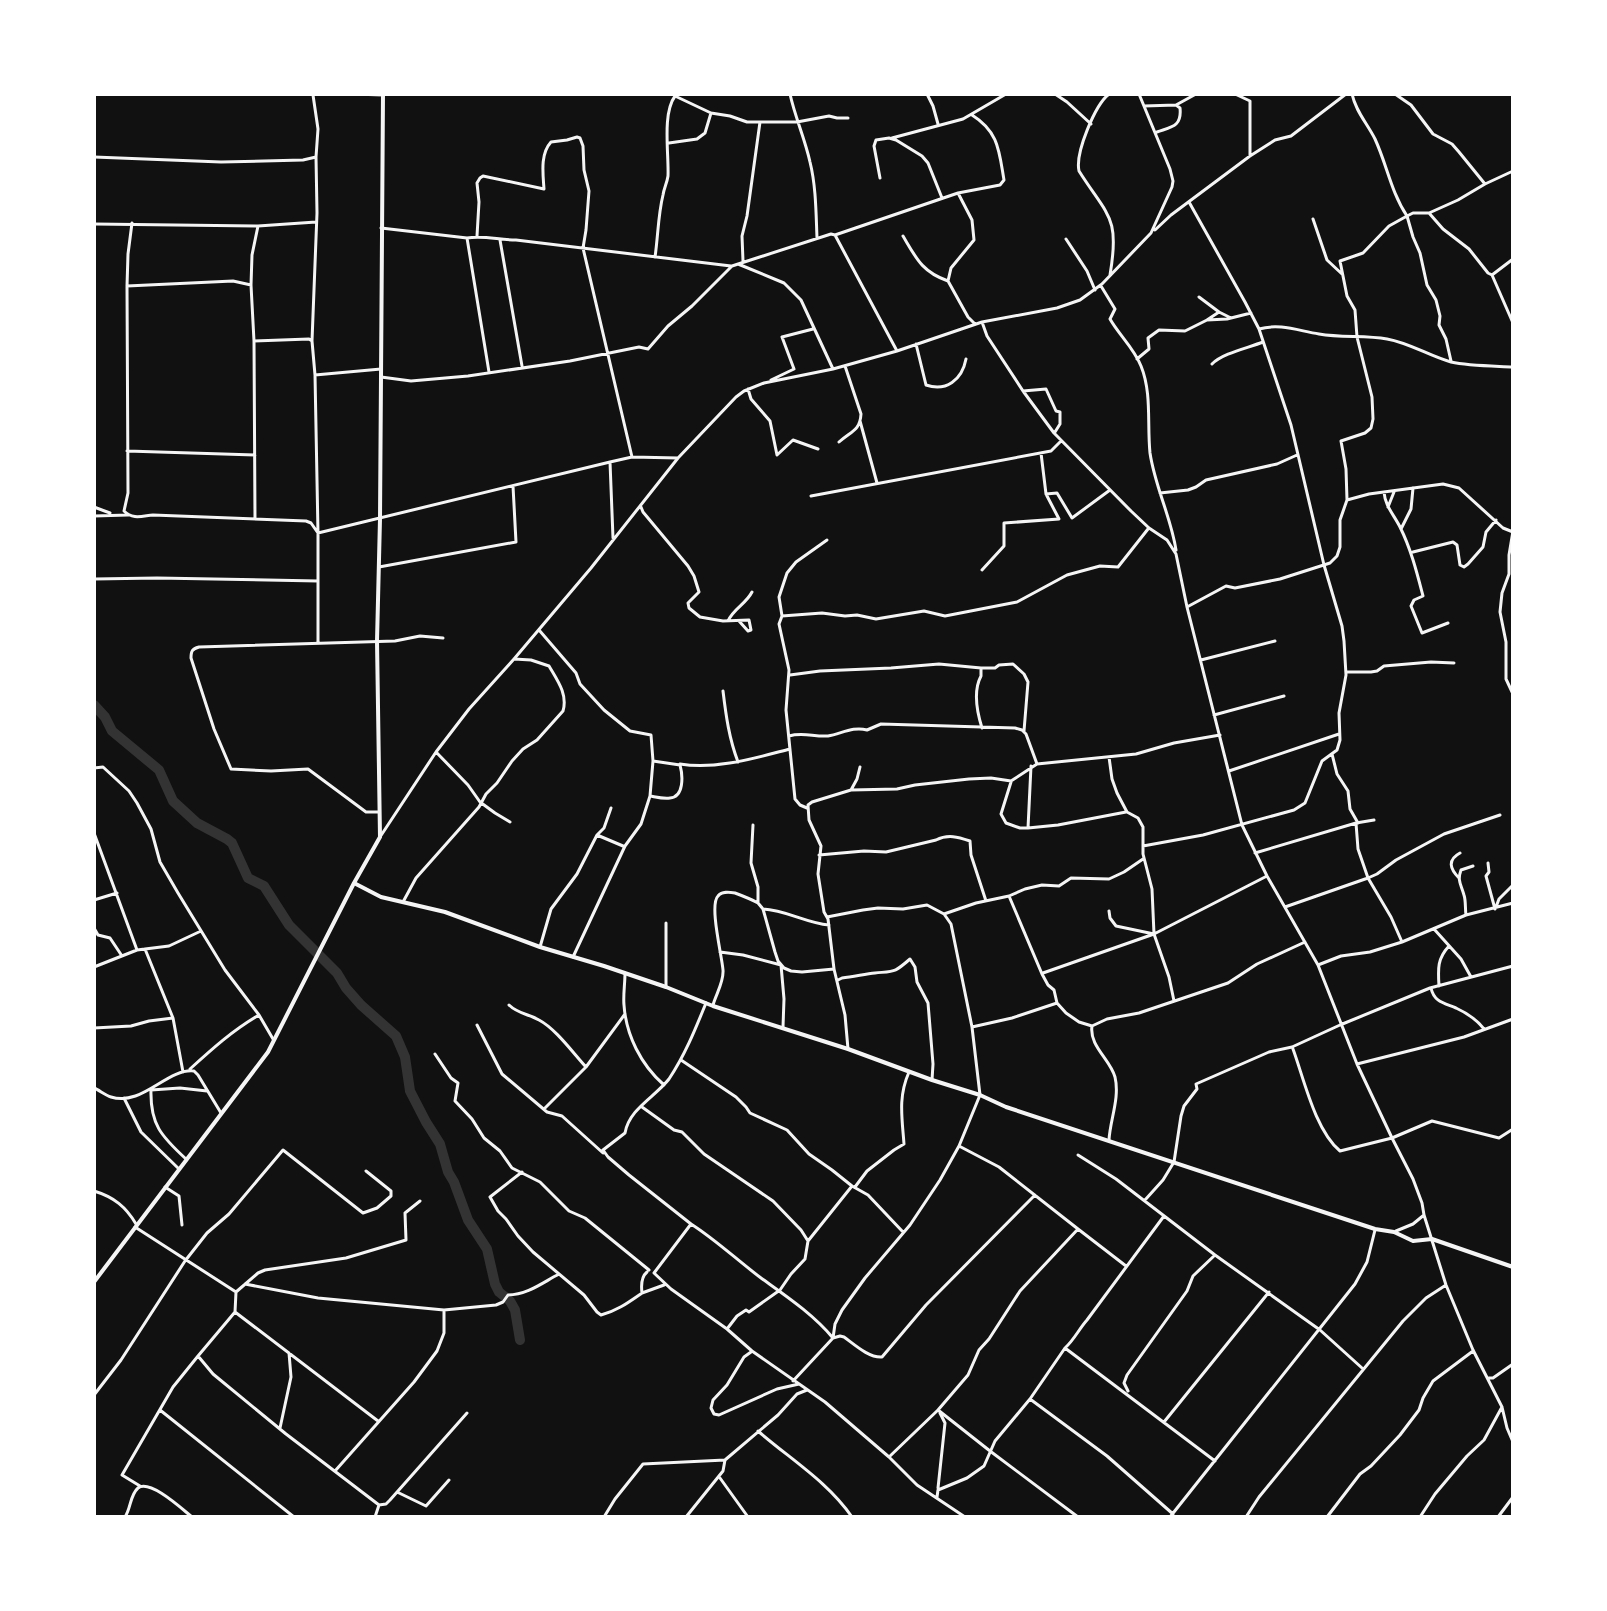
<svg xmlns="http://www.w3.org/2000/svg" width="1607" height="1611" font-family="'Archivo Narrow',sans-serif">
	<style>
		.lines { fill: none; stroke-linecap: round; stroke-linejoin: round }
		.river { stroke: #333; stroke-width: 10 }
		.minor { stroke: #f5f5f5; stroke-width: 3 }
		.tertiary { stroke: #f5f5f5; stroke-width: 4 }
	</style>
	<rect width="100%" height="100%" fill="#111"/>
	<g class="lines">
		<path class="river" d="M94,705L105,717L112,731L159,770L173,801L197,823L227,839L232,843L248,878L264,886L289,925L337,973L346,988L361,1005L396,1036L405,1057L410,1091L426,1122L440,1144L448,1172L454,1182L468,1220L487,1249L495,1284L499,1292L510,1301L515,1310L520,1340"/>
		<path class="minor" d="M275,94H303
			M304,94H328
			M354,94L383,95
			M790,94C795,117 805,139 810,162C816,186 816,213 817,238
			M927,94L933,106L938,124
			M1055,94L1067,102L1091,124
			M1109,94C1095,105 1075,153 1079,171C1108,217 1120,216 1110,275
			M1235,94L1250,101V156
			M1352,94C1356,112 1367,123 1375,139C1387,165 1391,192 1407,216L1413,213H1429L1443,229L1469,249L1488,273L1492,275L1513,323
			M1395,94L1411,105L1433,134L1452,144L1459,152L1485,184L1513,171
			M1144,106L1176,105L1196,94
			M1157,132C1171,127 1182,127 1180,108L1176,105
			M892,138L963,119L1006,94
			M669,143L697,139L705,133L711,113
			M94,157L221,162L303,160L316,157
			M880,178L874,146L876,140L889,138L896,140L922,156L928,163L942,198
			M1189,202L1245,302L1259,329C1280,323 1299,331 1319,334C1342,338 1365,335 1387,339C1410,343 1429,356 1451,362C1469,366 1494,366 1513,367
			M1429,213L1458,200L1485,184
			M1313,219L1327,260L1342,274
			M132,223L128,254L127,286L233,281L251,285L254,341L255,519
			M94,224L258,226L316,222
			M381,228L467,238C483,235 499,240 516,240L731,266
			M1155,230L1171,215L1250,156L1275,140L1291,136L1346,94
			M835,235L958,193L1000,185L1004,180C999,151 999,132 972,115
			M477,236L479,202L477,183L480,178L483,176L544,189C543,174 540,154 551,142L567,140L577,137L580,138L583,146L584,170L589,191L586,230L583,248L632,457
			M903,236C916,258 922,272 948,281L951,268L974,240L972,220L958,193
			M467,238L489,372
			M1066,239L1087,271L1095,290
			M500,240L522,366
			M655,257C658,237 658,215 663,195C664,188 667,183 668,176C669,154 662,114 675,96L711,113L730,116L747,122H797L829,116L837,118H848
			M743,261L742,236L747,216L760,122
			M738,264L784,283L801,300L833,369
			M1492,275L1513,259
			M948,281L968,317L975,324
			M251,285L252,255L258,226
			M127,286L128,493L124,511C133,520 142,516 153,515L306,521L311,523L318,533V643
			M1101,286L1115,309L1110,319C1119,335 1134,348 1141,366C1152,393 1147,424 1150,453C1155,487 1171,517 1176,550
			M1199,297L1219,312
			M1231,318L1219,312L1207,320L1227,319L1251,313
			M982,322L987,336L1023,391L1054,433L1131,511L1149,528L1167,540L1176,554L1187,607L1242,825L1267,876L1318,965L1357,1064L1392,1138L1413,1179L1422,1203L1424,1215L1446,1285L1473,1350L1502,1407L1507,1428L1513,1442
			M254,341L309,339L312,341L315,375L318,533L610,462L632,457L678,458
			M312,341L317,213L316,157L318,129L313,95
			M916,344L926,385C946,392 962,380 966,359
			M1137,359L1149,349L1148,338L1159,330L1185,331L1207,320
			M1212,364C1223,353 1248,348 1263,342
			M315,375L381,369
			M381,377L411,381L468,376L570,361L639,347L648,349L668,326L692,306L732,266L831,234L835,235L897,351
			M771,380L794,369L782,337L813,329
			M748,389L751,399L770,421L777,455L793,440L818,449
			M1023,391L1046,389L1056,411L1060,412V424L1055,432
			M860,421L877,483
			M839,442C851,431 860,431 861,414L845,366
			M127,451L255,455
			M610,462L613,538
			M1384,492C1385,506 1394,515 1400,527C1411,549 1417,573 1423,596L1414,600L1411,606L1422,633L1448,623
			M1160,493L1188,490L1196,487L1206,480L1277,464L1297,455
			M1046,494L1057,493L1072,518L1110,490
			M811,496L1051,451L1061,441
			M1347,500L1369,494L1443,484L1459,488L1503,528L1513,532
			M94,507L110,513
			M641,507L643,512L688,566L694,576L699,592L688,603L689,608L700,617L723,621L749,620L751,630L748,631L739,621
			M1388,507L1394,492
			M94,516L128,515
			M1401,529L1411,509L1413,488
			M1513,531L1509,555V574L1502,593L1500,612L1506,642V679L1513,694
			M1413,552L1453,542L1457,545L1460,565L1464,567L1468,564L1483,547L1486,532L1496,520
			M379,567L516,542L513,486
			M982,570L1004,546V523L1059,519L1046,494L1041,453
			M94,579L157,578L318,581
			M1187,607L1226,586L1235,588L1280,579L1330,563L1337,556L1340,547V520L1347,500L1346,469L1341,441L1365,433L1371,428L1373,419L1372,397L1357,337L1355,310L1347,296L1340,261L1363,253L1389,226L1407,216L1413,237L1420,253L1427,285L1436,300L1440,316L1439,325L1446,339L1451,361
			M782,616L822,613L845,616L857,615L876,619L924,611L945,616L1017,602L1067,575L1100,566L1118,567L1148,529
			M728,621C733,609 746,604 752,592
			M539,630L576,673L580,684L604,710L630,731L651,735L653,761L650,796
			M1201,660L1275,641
			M1346,672H1371L1377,671L1384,666L1431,662L1454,663
			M790,675L820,671L891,668L939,664L981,668
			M723,691C726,716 729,738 738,762
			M1214,715L1284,696
			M982,728C977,712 973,691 981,676V668H995L999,665L1013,664L1024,674L1028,682L1024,731
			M789,736C803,732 814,737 828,736C841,734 853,726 867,730L881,724L1015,728L1022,730L1026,734L1037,764L1136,754L1174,743L1220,735
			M436,752L468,785L480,802L495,813L510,822
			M1332,754L1337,774L1348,791L1350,809L1358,823
			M1109,757L1112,779L1117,793L1127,812L1138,818L1143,827V854L1152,889L1154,934L1169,977L1174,1001
			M680,764C716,770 755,758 790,749
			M94,768L103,767L129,791L137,803L151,829L160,862L178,893L225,970L259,1015L273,1039
			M1229,771L1339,734
			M1011,782L1001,814L1006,823L1020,828H1028L1031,766
			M851,790L857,779L860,767
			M807,808L800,805L795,799L786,710L789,670L779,624L782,616L779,597L787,573L796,562L827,540
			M379,812H366L308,769L271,771L231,769L214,729L191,658C191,651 192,649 199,647L395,641L420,636L443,638
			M1356,823L1358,849L1368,878L1377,874L1396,860L1444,834L1500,815
			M753,825L751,863L758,887V903L763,909L775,952L778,961L784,968L791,971L802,972L834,969
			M1028,828L1058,825L1126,812
			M94,833L137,950L94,967
			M597,835L623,846
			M380,837L436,752L469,709L514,659L591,568L678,458L736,397L744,391L764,383L833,369L897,351L982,322L1057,308L1080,300L1102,284L1151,233L1172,187L1173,181L1170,169L1139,94
			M1143,846L1203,835L1294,810L1305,803L1322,761L1337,750L1340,740L1339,713L1346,675L1344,641L1342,626L1324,565L1291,425L1259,329
			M1255,853L1356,823L1374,820
			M819,855L864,851L886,852L936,840C948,834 958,837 970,841L971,855L986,901
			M1488,863L1489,872L1486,876L1495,909
			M1459,878C1450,869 1447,860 1460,853
			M1009,896L1042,974L1048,985L1054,990L1057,1003L1066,1013L1079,1022L1092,1026L1107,1019L1139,1013L1228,983L1257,964L1305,942
			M94,900L117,893
			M403,902L416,878L479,807L486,794L497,783L512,761L523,749L537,740L563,711C568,694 557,680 549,666L531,660L514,659
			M1285,907L1368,878L1391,917L1402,942
			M1496,907L1499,899L1513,885
			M763,909C786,910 806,923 829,925
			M1109,911L1110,918L1116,926L1154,934
			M944,914L976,903L1009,896L1025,889L1042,885L1059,886L1071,878L1109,879L1124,872L1143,859
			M1466,915C1465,909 1466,901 1464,895C1461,884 1457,881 1461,870L1473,866
			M666,923V987
			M94,928L98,935L110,938L122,956
			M1434,929L1461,959L1471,977
			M540,947L551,909L577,874L597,835L604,828L611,808
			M145,949L173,1018L183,1072
			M137,950L169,946L201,931
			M720,952L743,955L781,965L784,999L783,1027
			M573,957L625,846L641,824L650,796C656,797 663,799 670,798C684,797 683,776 680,765L653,761
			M1318,965L1341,956L1370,952L1402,942L1466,915L1513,903
			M625,973C625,984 623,995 624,1005C626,1035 641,1065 664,1085
			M1043,973L1154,934L1267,876
			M838,980L842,978C853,977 865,974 875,973C895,971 894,973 910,959L915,967L917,982L928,1003L933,1064L932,1080
			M1439,986C1438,969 1437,959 1449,946
			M1431,988C1434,1002 1444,1003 1456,1008C1467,1013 1477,1020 1484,1029
			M706,1003C695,1030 685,1055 669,1079C655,1097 629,1109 625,1133L603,1150L608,1157L629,1175L691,1224L654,1273L671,1289L727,1329L752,1351L825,1402L889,1457L917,1485L965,1517
			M509,1005C518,1014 529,1014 539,1020C556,1029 573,1053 586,1067
			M713,1005C716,994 724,982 723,970C722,956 709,905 718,896C722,891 729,892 735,893C743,896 751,899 758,903
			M477,1025L502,1074L547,1112L562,1116L603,1153
			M1092,1026C1089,1046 1110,1059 1115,1077C1120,1098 1110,1120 1109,1140
			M972,1027L1012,1018L1057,1003
			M94,1028L131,1026L149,1021L173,1018
			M848,1049L845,1015L834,969L828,919L824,912L818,874L821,846L809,820L808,805L812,802L851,790L897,789L915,785L969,779L991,778L1011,781L1037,764
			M1293,1049C1304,1079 1315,1130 1340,1151L1392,1138L1432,1121L1499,1138L1513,1129
			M435,1054L451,1078L458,1083L455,1101L472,1119L484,1138L500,1151L512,1168L540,1182L569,1211L585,1218L649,1270
			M681,1060L736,1097L746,1107L750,1113L787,1130L809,1154L832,1170L852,1186
			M1357,1064L1464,1037L1513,1019
			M190,1069C212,1049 233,1030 259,1015
			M94,1088C99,1090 105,1095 111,1097C142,1107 167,1068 194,1071L198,1075L221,1113
			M1513,1096V1101
			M124,1098L141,1132L179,1169
			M642,1107L674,1130L682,1132L704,1154L773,1201L801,1230L808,1241
			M544,1109L586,1067L625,1014
			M1078,1155L1116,1179L1215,1255L1320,1330L1362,1368
			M186,1159C161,1136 150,1124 151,1090L180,1088L207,1091
			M522,1172L490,1197L498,1211L506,1219L518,1236L533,1252L584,1295L597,1312L601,1315C617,1311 629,1302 642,1293C641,1285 641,1277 647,1272
			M165,1187L179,1196L182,1225
			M855,1187L867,1171L894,1150L904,1144C902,1117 898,1097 909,1072
			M94,1191C114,1197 126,1207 136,1224
			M1145,1200L1163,1180L1174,1162L1181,1116L1184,1106L1197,1089L1196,1084L1269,1052L1292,1047L1340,1025L1430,988L1513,966
			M691,1224C716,1240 737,1260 761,1278C786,1296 813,1314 833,1338
			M135,1227L236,1292L258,1273L265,1270L346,1258L406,1240L405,1213L420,1201
			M1078,1229L1126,1266
			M1396,1231L1413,1224L1424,1215
			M245,1284L318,1298L444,1310L496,1305L503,1302L508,1295C527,1295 542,1283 559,1274
			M236,1292L235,1312L198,1356L213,1374L286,1434L379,1505L386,1504L390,1500L467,1413
			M642,1293L664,1285
			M235,1312L378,1421
			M727,1329L737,1316L746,1310L749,1312L780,1290L791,1274L805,1259L808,1241L852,1186L868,1195L903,1232
			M833,1338L840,1336L844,1337C855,1345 869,1358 882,1357L926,1305L1035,1195
			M1065,1348L1215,1461
			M751,1352L744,1357L727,1385L713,1400L711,1408L714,1414L719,1415L777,1389L799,1384
			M1489,1378H1493L1513,1364
			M793,1381L833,1338L835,1324L842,1310L865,1278L910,1225L940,1180L959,1146L980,1095L972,1027L951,924L944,914L927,905L903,909L878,908L863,910L827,917
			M1128,1391L1124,1383L1127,1375L1187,1291L1193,1276L1215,1255
			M94,1395L121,1360L185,1261L207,1233L229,1214L283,1150L363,1213L377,1208L391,1196V1191L366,1171
			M1030,1399L1107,1456L1173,1514
			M160,1410L294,1517
			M938,1410L990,1451L1078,1517
			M1164,1422L1269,1292
			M280,1428L291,1377L289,1353
			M758,1431C790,1459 827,1481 852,1517
			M889,1457L938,1410L968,1375L979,1350L989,1339L1020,1291L1078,1229L999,1167L959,1146
			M335,1471L414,1382L437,1351L444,1333V1310
			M720,1478L748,1517
			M140,1486L122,1475L173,1387L198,1356
			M938,1488L945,1423L940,1413
			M397,1492L426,1506L449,1480
			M937,1497L938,1490L967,1478L984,1466L995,1441L1030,1399L1065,1348C1074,1340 1079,1329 1087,1320L1164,1216
			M125,1517C131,1508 130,1495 138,1488C150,1479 182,1509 192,1517
			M375,1517L379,1505
			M604,1517L615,1499L643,1464L725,1460
			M686,1517L723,1471L725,1460L778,1415L797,1394L807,1390
			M1170,1517L1355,1284L1367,1262L1375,1230
			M1246,1517L1259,1497L1403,1321L1426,1298L1446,1285
			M1327,1517L1360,1474L1371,1466L1400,1435L1419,1410L1423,1398L1433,1381L1473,1351
			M1420,1517L1435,1494L1467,1456L1484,1440L1502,1407
			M1498,1517L1513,1497"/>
		<path class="tertiary" d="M354,883L381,897L445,912L540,947L604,966L666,987L713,1006L848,1049L932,1080L980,1095L1006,1107L1375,1229L1394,1232L1413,1241L1432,1239L1513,1267
			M94,1282L268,1052L354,883L380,837L377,641L380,519L383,94"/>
	</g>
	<rect width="1607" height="1611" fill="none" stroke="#ffffff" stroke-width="192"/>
</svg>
